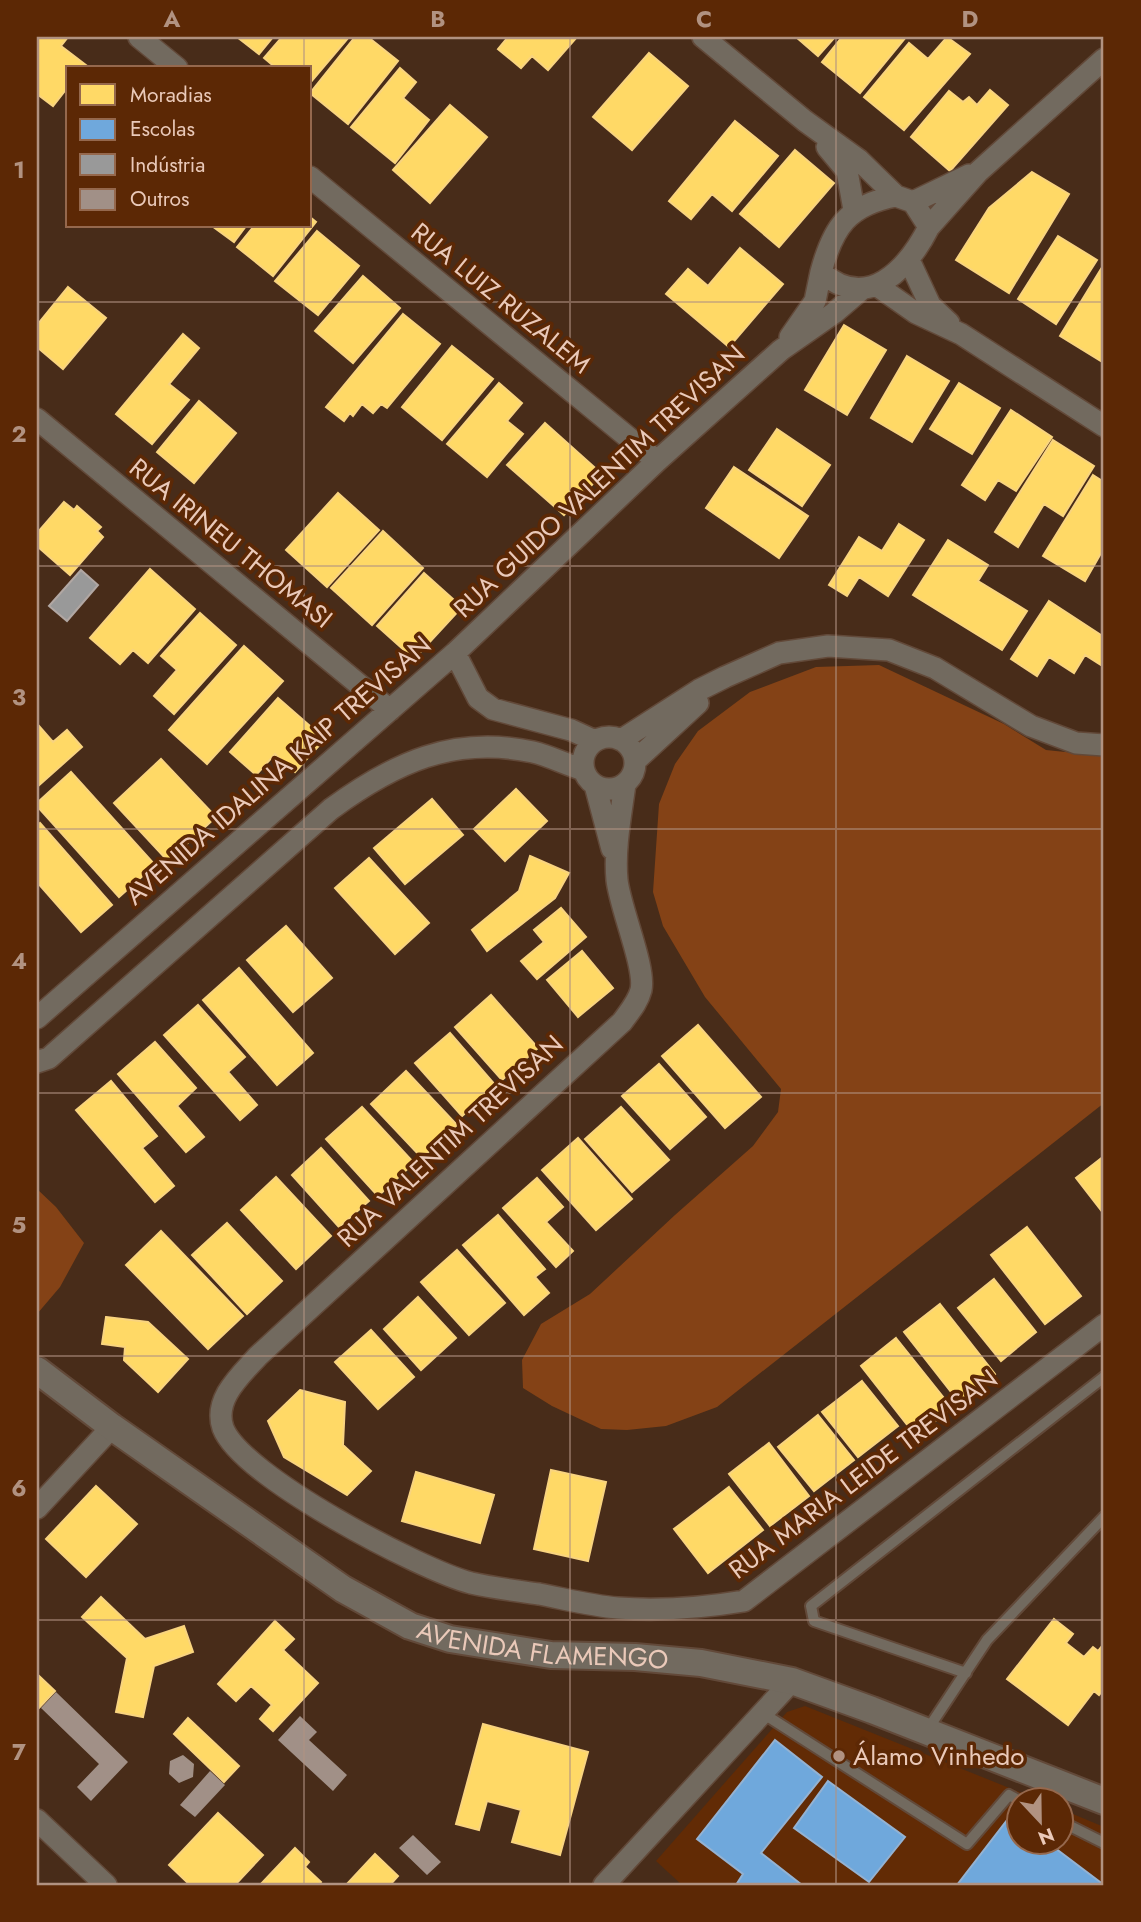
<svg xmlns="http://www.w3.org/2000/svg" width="1141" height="1922" font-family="Jost,sans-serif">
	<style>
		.built { fill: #622b05 }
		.green { fill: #844216 }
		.homes { fill: #ffd966; stroke: #f9d47f; stroke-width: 2 }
		.schools { fill: #6fa8dc; stroke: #94b2d2; stroke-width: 2 }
		.industry { fill: #999; stroke: #b1a7a3; stroke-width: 2 }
		.building { fill: #a19087 }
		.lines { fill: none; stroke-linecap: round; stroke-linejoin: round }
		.service-casing { stroke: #624939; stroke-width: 14 }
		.minor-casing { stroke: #624939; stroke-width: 24 }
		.tertiary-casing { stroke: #624939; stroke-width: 30 }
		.service { stroke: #726a5f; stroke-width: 10 }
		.minor { stroke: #726a5f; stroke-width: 21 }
		.tertiary { stroke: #726a5f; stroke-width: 26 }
		.grid { fill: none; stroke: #b19281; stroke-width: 2; stroke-opacity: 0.55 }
		.poi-dot { fill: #b19281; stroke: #5c2805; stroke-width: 2.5 }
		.labels { text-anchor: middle; stroke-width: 7; stroke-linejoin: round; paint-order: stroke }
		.street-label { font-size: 26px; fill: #eac9b9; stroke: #5c2805 }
		.poi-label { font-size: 26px; fill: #eac9b9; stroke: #5c2805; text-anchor: start }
		.neatline { fill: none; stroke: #b19281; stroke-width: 2.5 }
		.grid-label { font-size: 23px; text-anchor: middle; font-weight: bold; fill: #b19281 }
	</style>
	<rect width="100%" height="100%" fill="#482c19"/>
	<path class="built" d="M805,1706L1037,1799L1018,1800V1842H1060L1061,1809L1104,1827V1885H682L656,1861L787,1712Z"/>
	<path class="green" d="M879,665L1004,724L1046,750L1104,756V1103L717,1407L666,1426L627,1430L601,1429L552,1406L523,1388L522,1360L541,1324L590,1294L675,1215L753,1146L778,1112L781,1089L705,997L663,926L653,892L659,804L675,764L698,731L750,692L816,667Z
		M37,1189L56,1207L84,1243L60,1287L37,1314Z"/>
	<path class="homes" d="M40,37H68L61,46L86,65L83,68H68V87L53,106L37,94V41Z
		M237,37H273L259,54Z
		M282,37H349L310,83V68H276L264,58Z
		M355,37H368L398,61L348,124L310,93Z
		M508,37H577L548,70L532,56L521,68L498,49Z
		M796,37H835L818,56Z
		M842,37H906L860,93L822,62Z
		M947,37L970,54L904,130L864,97L909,43L928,59Z
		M649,53L688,86L632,150L593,117Z
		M400,68L416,82L403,98L429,120L395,163L351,127Z
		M990,90L1008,105L950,171L911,137L949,91L963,102L969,97L977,105Z
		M450,105L487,137L430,203L393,170Z
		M735,121L778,156L732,211L712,194L691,219L669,201Z
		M795,150L834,183L779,247L740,214Z
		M1032,172L1069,194L1009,293L956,260L989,208Z
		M310,217L316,222L273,276L237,247L254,226H310Z
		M212,226H246L234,242Z
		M317,231L359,266L318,315L275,281Z
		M1058,236L1097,260L1056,324L1018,299Z
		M740,248L783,284L729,347L666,294L688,269L708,286Z
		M1104,264V363L1060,336Z
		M363,276L400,308L353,363L315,331Z
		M68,287L106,318L63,369L37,347V325Z
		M403,314L440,344L387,408L381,404L373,413L362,404L353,416L350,413L344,421L326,407Z
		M844,325L886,350L847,415L805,390Z
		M183,334L199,348L169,384L189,400L152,444L116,414Z
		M452,346L493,379L442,440L402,407Z
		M907,356L949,381L912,442L871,418Z
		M499,383L522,403L507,421L523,434L487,477L447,444Z
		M959,383L1000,408L972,454L930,429Z
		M199,401L236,433L194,483L157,452Z
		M1011,410L1052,437L1016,491L998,480L985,500L962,485Z
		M545,423L602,474L564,515L507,465Z
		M777,429L830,465L802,506L749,470Z
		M1053,440L1094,466L1063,516L1044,504L1018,547L995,532Z
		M734,467L808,516L779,558L706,508Z
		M1093,475L1104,482V548L1085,581L1043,556Z
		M338,493L379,530L327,587L286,550Z
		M64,502L74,510L77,506L101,527L97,531L103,537L70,575L37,546V533Z
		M899,524L924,540L888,596L859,577L847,596L829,585L859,537L882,551Z
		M383,531L423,568L372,625L331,588Z
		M948,540L988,565L978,581L1027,611L1002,650L913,595Z
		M150,569L195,609L148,663L133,650L120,664L90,638Z
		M424,573L462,607L414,659L377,626Z
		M1049,601L1104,637V667L1085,655L1074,673L1049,657L1037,676L1011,659Z
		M200,613L236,645L174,714L154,696L177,670L161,656Z
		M244,646L283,681L207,764L169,730Z
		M278,698L325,739L295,772L275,754L256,775L230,752Z
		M39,726L53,742L67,730L82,747L37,787V728Z
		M161,759L216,817L168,861L114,803Z
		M71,772L155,865L119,897L37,806V803Z
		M516,789L547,821L505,861L474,829Z
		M432,799L463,835L405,884L374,848Z
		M40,823L112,905L81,932L37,882V826Z
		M530,856L569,873L555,898L487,951L472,930L519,891Z
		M369,858L429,923L395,954L335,888Z
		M561,908L586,937L537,979L521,961L544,942L534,930Z
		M286,926L332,978L293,1012L247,960Z
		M582,951L613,988L578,1017L547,980Z
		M239,968L313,1053L277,1085L203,1000Z
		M491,995L538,1048L502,1080L455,1027Z
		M198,1005L245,1057L228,1072L257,1105L240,1120L164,1035Z
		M698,1025L761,1097L725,1128L662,1056Z
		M450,1033L496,1086L462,1116L415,1063Z
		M155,1042L196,1088L177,1106L204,1137L186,1152L118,1074Z
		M659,1064L706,1117L670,1149L622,1096Z
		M406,1071L457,1125L422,1158L371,1104Z
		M111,1081L157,1136L142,1148L174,1186L155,1202L76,1110Z
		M362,1107L414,1163L378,1196L326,1139Z
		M621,1107L669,1160L632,1192L585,1139Z
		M578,1138L632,1199L596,1230L542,1170Z
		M321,1148L369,1201L339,1227L292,1175Z
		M1104,1156V1214L1076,1178Z
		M276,1177L331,1236L296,1269L241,1210Z
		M537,1178L563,1207L546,1222L573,1251L556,1267L503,1208Z
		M498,1215L545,1269L535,1277L549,1293L524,1315L463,1245Z
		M227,1223L282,1281L247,1314L192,1255Z
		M1027,1227L1081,1296L1045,1324L991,1255Z
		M161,1231L243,1316L208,1349L126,1265Z
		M457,1250L505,1303L469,1335L421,1282Z
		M994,1279L1036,1332L1001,1361L958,1308Z
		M418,1297L456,1338L421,1370L384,1329Z
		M940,1304L995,1374L959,1402L904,1332Z
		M106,1317L148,1322L188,1359L158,1392L124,1360L125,1347L102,1344Z
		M371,1330L414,1377L378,1409L335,1362Z
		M896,1338L952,1408L916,1436L861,1366Z
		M862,1381L898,1426L858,1457L822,1412Z
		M300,1390L345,1402L343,1445L371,1471L347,1495L284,1457L268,1421Z
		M818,1415L854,1460L814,1491L778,1447Z
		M769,1443L809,1496L770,1526L729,1474Z
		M551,1470L606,1482L588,1561L534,1549Z
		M416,1472L494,1495L480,1543L402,1521Z
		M96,1486L137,1524L86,1577L46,1539Z
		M729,1487L763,1530L708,1573L674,1529Z
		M101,1597L145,1639L184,1626L193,1652L154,1666L143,1717L116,1712L127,1658L82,1617Z
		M1054,1619L1073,1634L1066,1643L1084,1657L1093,1647L1098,1651L1102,1646L1104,1648V1689L1099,1695L1094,1691L1068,1725L1007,1679Z
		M275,1621L294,1639L283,1650L318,1683L273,1731L260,1719L272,1705L251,1686L236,1701L218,1684Z
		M37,1674L55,1691L37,1710Z
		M188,1718L239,1766L224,1782L174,1734Z
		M483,1724L588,1752L560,1855L512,1842L521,1810L487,1801L479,1830L456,1824Z
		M218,1813L263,1855L235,1885H190L169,1865Z
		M295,1848L309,1862L305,1867L321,1882L318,1885H260Z
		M375,1854L398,1876L390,1885H346Z"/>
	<path class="schools" d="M775,1740L822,1777L761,1853L802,1885H736L743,1874L697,1839Z
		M828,1781L905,1837L869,1882L794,1828Z
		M1011,1815L1018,1821V1842H1047L1104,1885H957Z"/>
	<path class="industry" d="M81,570L98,585L67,621L49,606Z"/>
	<path class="building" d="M56,1692L128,1762L91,1801L77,1787L99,1764L41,1708Z
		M300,1716L317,1732L309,1740L347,1775L333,1791L278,1740Z
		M183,1755L194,1764L193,1777L179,1783L169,1774L170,1761Z
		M210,1771L225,1785L195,1817L180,1805Z
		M413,1835L441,1862L427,1875L399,1848Z"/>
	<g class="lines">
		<defs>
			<path id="service" d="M966,1673L814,1621L811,1606L1104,1377
				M764,1714L967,1844L1009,1795L1018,1800
				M926,1732L987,1640L1104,1517
				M1060,1821L1104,1843"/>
			<path id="minor" d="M139,37L177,68
				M703,37L805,121L859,160L896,196
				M827,147L847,171L854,210
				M310,177L657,461
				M896,196L913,202L929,227C907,270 867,313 821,272C833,227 848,205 896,196Z
				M913,202L969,175
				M929,227L978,172L1104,59
				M909,260L930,305L949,323
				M876,285L916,313L961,334L1104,426
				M790,337L815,301L821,272
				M37,419L390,710
				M455,653L478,698L493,709L571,730L595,741
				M583 763a26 26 0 1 1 52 0a26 26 0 1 1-52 0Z
				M621,740L699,690L725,677L779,653L828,646L889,650L935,668L1031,726L1076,743L1104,745
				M635,761L698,703
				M625,784C621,814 614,849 617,880C620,908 646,968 641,990C638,1002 630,1011 622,1022L258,1356C241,1375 213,1399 223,1428C241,1476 421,1570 471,1583C493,1588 517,1591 539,1594C565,1599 592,1606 618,1608C660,1611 702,1608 744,1601L1104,1325
				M595,785L612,849
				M37,1018L455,653L657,461L781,350L834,313L862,289
				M37,1062L49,1058L331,809C394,763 453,735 533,752C550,756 567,765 584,770
				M37,1508L112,1427
				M37,1820L106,1885
				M604,1885L792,1681"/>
			<g id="tertiary">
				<path id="s1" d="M37,1370L112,1427L343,1589L410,1626L450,1639L551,1655L635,1657L701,1663L792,1681L872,1710L1104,1801"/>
			</g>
		</defs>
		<use href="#service" class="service-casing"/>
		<use href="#minor" class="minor-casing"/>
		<use href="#tertiary" class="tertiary-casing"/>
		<use href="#service" class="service"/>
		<use href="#minor" class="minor"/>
		<use href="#tertiary" class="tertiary"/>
	</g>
	<path class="grid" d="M304,37V68M570,37V1885M836,37V1885M304,226V1885M37,302H1104M37,566H1104M37,829H1104M37,1093H1104M37,1356H1104M37,1620H1104"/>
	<circle class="poi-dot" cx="839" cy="1756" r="7"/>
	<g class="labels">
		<g class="street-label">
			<text transform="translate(501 298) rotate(39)" y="9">RUA LUIZ RUZALEM</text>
			<text transform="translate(599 481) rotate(-43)" y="9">RUA GUIDO VALENTIM TREVISAN</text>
			<text transform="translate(231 543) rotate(39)" y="9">RUA IRINEU THOMASI</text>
			<text transform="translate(278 770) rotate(-41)" y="9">AVENIDA IDALINA KAIP TREVISAN</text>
			<text transform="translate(450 1141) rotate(-43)" y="9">RUA VALENTIM TREVISAN</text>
			<text transform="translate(863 1474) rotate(-37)" y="9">RUA MARIA LEIDE TREVISAN</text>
			<text dy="9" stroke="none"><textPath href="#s1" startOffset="588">AVENIDA FLAMENGO</textPath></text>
		</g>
		<g class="poi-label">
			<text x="853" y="1765">Álamo Vinhedo</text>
		</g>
	</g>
	<rect width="1141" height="1922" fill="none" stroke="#5c2805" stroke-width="77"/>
	<rect x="66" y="66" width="245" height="161" fill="#5c2805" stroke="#95684d" stroke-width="2"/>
	<rect x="80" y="84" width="35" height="21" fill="#ffd966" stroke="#95684d" stroke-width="2"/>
	<text x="130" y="102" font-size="21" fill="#eac9b9">Moradias</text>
	<rect x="80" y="119" width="35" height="21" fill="#6fa8dc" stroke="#95684d" stroke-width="2"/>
	<text x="130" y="136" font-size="21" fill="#eac9b9">Escolas</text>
	<rect x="80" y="154" width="35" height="21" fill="#999999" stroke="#95684d" stroke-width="2"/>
	<text x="130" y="172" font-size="21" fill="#eac9b9">Indústria</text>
	<rect x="80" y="189" width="35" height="21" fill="#a19087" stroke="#95684d" stroke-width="2"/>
	<text x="130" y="206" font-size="21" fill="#eac9b9">Outros</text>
	<g transform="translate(1040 1821) rotate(158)"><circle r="33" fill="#5c2805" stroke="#95684d" stroke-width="2"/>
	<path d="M0-5L12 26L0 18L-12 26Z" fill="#b19281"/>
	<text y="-10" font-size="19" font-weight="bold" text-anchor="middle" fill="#eac9b9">N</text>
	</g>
	<rect x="38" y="38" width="1064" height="1846" class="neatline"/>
	<g class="grid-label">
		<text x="172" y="27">A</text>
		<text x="438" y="27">B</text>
		<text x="704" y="27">C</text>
		<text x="970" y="27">D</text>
		<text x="19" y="178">1</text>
		<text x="19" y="442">2</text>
		<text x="19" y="705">3</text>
		<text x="19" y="969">4</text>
		<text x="19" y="1233">5</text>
		<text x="19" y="1496">6</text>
		<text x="19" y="1760">7</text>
	</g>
</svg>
